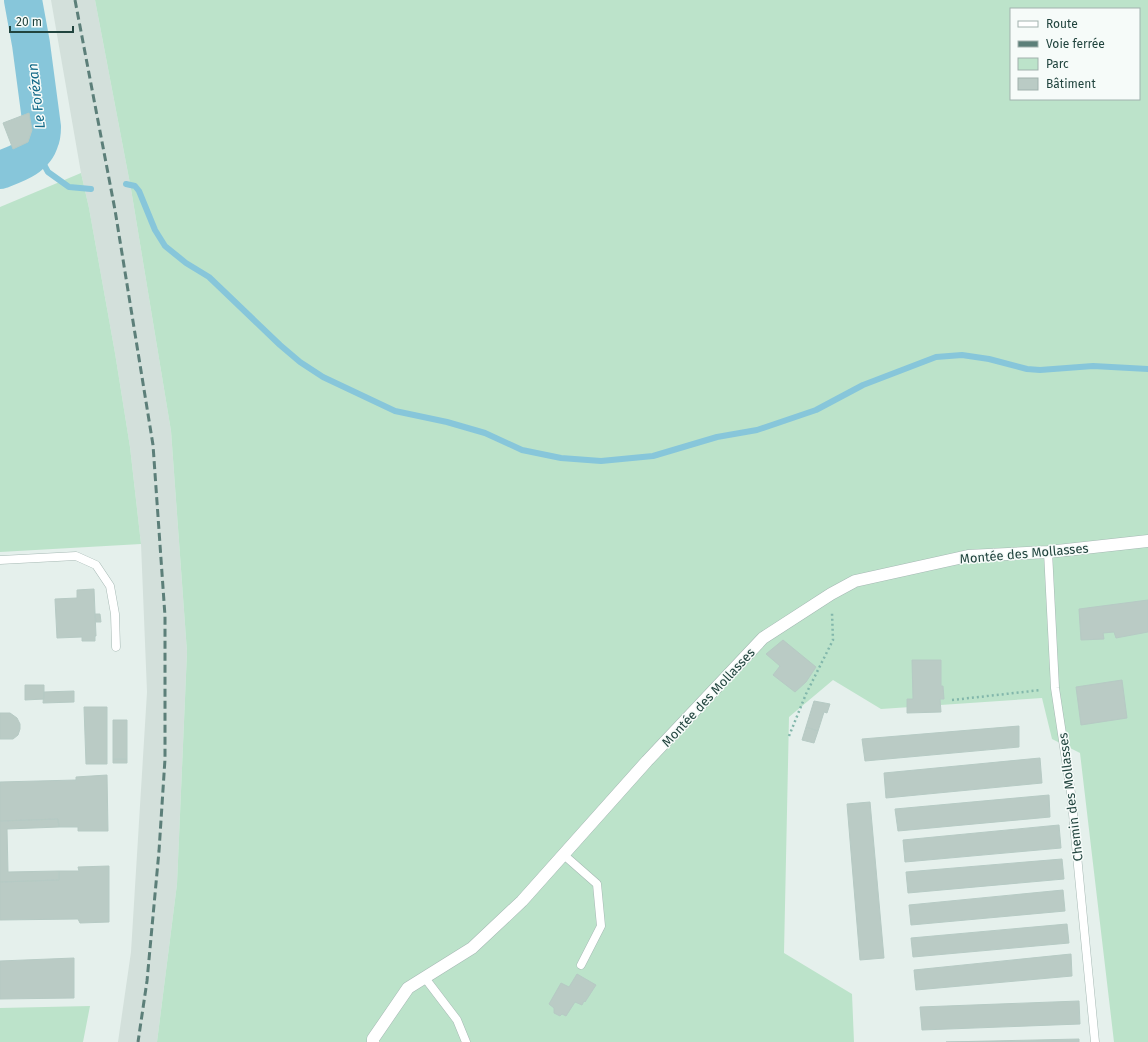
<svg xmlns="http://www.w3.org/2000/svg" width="1148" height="1042" font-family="'Fira Sans',sans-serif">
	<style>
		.built { fill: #d3e0db }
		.green { fill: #bce3ca; fill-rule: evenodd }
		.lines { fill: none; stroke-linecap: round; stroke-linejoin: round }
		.stream { stroke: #87c6da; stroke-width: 6 }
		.river { stroke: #87c6da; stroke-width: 38 }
		.building { fill: #bacbc5; stroke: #b6cac4 }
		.lane-casing { stroke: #a6b9b4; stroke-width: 9 }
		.street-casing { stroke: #a6b9b4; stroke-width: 13 }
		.path { stroke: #82b7ab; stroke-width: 2.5; stroke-dasharray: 2 3; stroke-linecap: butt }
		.lane { stroke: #fff; stroke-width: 8 }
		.street { stroke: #fff; stroke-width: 12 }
		.rail { stroke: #5c7f79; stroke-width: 3; stroke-dasharray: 8 4; stroke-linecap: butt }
		.labels { text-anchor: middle; stroke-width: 3; stroke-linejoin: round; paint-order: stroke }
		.street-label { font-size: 13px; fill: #21443e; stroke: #f6fbf9 }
		.water-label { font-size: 14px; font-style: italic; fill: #136a88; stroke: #f6fbf9 }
	</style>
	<rect width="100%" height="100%" fill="#e5f0ec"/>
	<path class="built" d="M51,0H95L131,189L171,431L187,652L177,884L157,1042H118L131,952L147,692L141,544L130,447L115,353L89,208L81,173Z"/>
	<path class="green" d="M95,0H1148V1042H1114L1080,753L1052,739L1042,698L881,709L833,680L789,717L784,953L852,994L854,1042H157L177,884L187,652L171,431L131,189ZM1011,9H1139V99H1011Z
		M81,173L89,208L115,353L130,447L141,544L0,552V207Z
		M90,1006L83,1042H0V1008Z"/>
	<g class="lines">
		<path class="stream" d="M36,150L48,172L69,187L91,189
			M126,184L135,186L139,191L155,230L165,246L186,263L209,277L280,345L300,362L323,377L395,411L447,422L485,433L522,450L561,458L601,461L653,456L717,437L757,430L816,410L863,385L936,357L962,355L989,359L1027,369L1040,370L1093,366L1148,369"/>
		<path class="river" d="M0,170C16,164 35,158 40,140C42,136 42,131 42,127L31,44L23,0"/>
	</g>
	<path class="building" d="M29,113L32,130L28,142L13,149L3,123Z
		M94,589L96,636H95V641H82V637L57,638L55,599L77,598V590Z
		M1148,600V632L1116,638L1114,632L1103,633L1104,639L1081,640L1079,609Z
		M95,614H100L101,622H96Z
		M783,640L816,667L806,682L795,692L773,675L780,666L766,654Z
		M912,660H941V686H943L944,699H940L941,712L907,713V699H913Z
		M1122,680L1127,718L1081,725L1076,687Z
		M25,685H44V699L25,700Z
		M74,691V702L43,703L44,692Z
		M814,701L830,704L827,713L824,712L818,731L806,727Z
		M84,707H107V764H86Z
		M0,713H10L17,718L20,724V729L18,735L13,739H0Z
		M113,720H127V759H113Z
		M1019,726V747L865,761L862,739Z
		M806,727L818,731L814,743L802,740Z
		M1040,758L1042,783L886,798L884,773Z
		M113,759H127V763H113Z
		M107,775L108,831H78V827H59L58,819L0,821V782L76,780V777Z
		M1049,795L1050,817L898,831L895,809Z
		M870,802L884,958L860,960L847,804Z
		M58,819L59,827L7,829L8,872L59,871V880L0,882V821Z
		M1059,825L1061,848L905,862L903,840Z
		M1062,859L1064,879L908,893L906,872Z
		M109,866V922L80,923L78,919L0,920V882L59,880V871H79L78,867Z
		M1063,890L1065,911L911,925L909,905Z
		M1067,924L1069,943L913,957L911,938Z
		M1071,954L1072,976L916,990L914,970Z
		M74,958V998L0,999V961Z
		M577,974L596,985L585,1002L584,1001L582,1005L575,1002L566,1016L562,1014L560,1016L554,1013V1008L549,1004L561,983L569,987Z
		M1079,1001L1080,1024L922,1030L920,1007Z
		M1079,1039V1042H946Z"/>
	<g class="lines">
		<defs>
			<path id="lane" d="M1048,552L1055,688L1071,793L1095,1042
				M0,560L76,556L96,565L110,586L115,614L116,647
				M564,855L597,884L601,926L581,965
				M425,978L457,1020L466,1042"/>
			<path id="street" d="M373,1042V1039L408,988L472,948L522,901L647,761L763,638L831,594L855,581L968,556L1048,552L1148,541"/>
		</defs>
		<use href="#lane" class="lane-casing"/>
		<use href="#street" class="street-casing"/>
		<path class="path" d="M952,700L1041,690
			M789,736L806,694L833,640L832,613"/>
		<use href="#lane" class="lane"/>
		<use href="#street" class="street"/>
		<path class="rail" d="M75,0L115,210L153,445L165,616V759L159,851L147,981L138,1042"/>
	</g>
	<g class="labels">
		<g class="street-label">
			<text transform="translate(1024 553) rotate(-5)" y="5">Montée des Mollasses</text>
			<text transform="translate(708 697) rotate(-47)" y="5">Montée des Mollasses</text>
			<text transform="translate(1070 797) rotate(-97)" y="5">Chemin des Mollasses</text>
		</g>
		<g class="water-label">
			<text transform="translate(36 96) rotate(-97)" y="5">Le Forézan</text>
		</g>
	</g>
	<rect x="1010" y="8" width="130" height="92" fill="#f6fbf9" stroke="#a1b2ae"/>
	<rect x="1018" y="21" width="20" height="6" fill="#ffffff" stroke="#a1b2ae"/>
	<text x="1046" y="28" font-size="12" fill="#21443e">Route</text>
	<rect x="1018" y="41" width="20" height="6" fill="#5c7f79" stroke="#a1b2ae"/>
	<text x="1046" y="48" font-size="12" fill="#21443e">Voie ferrée</text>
	<rect x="1018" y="58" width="20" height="12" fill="#bce3ca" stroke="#a1b2ae"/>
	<text x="1046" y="68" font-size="12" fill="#21443e">Parc</text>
	<rect x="1018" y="78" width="20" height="12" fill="#bacbc5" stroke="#a1b2ae"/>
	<text x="1046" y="88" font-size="12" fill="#21443e">Bâtiment</text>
	<path d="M10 26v6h63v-6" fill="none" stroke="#21443e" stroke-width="2"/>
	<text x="16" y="26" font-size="12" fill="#21443e" stroke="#f6fbf9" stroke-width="3" paint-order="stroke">20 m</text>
</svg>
